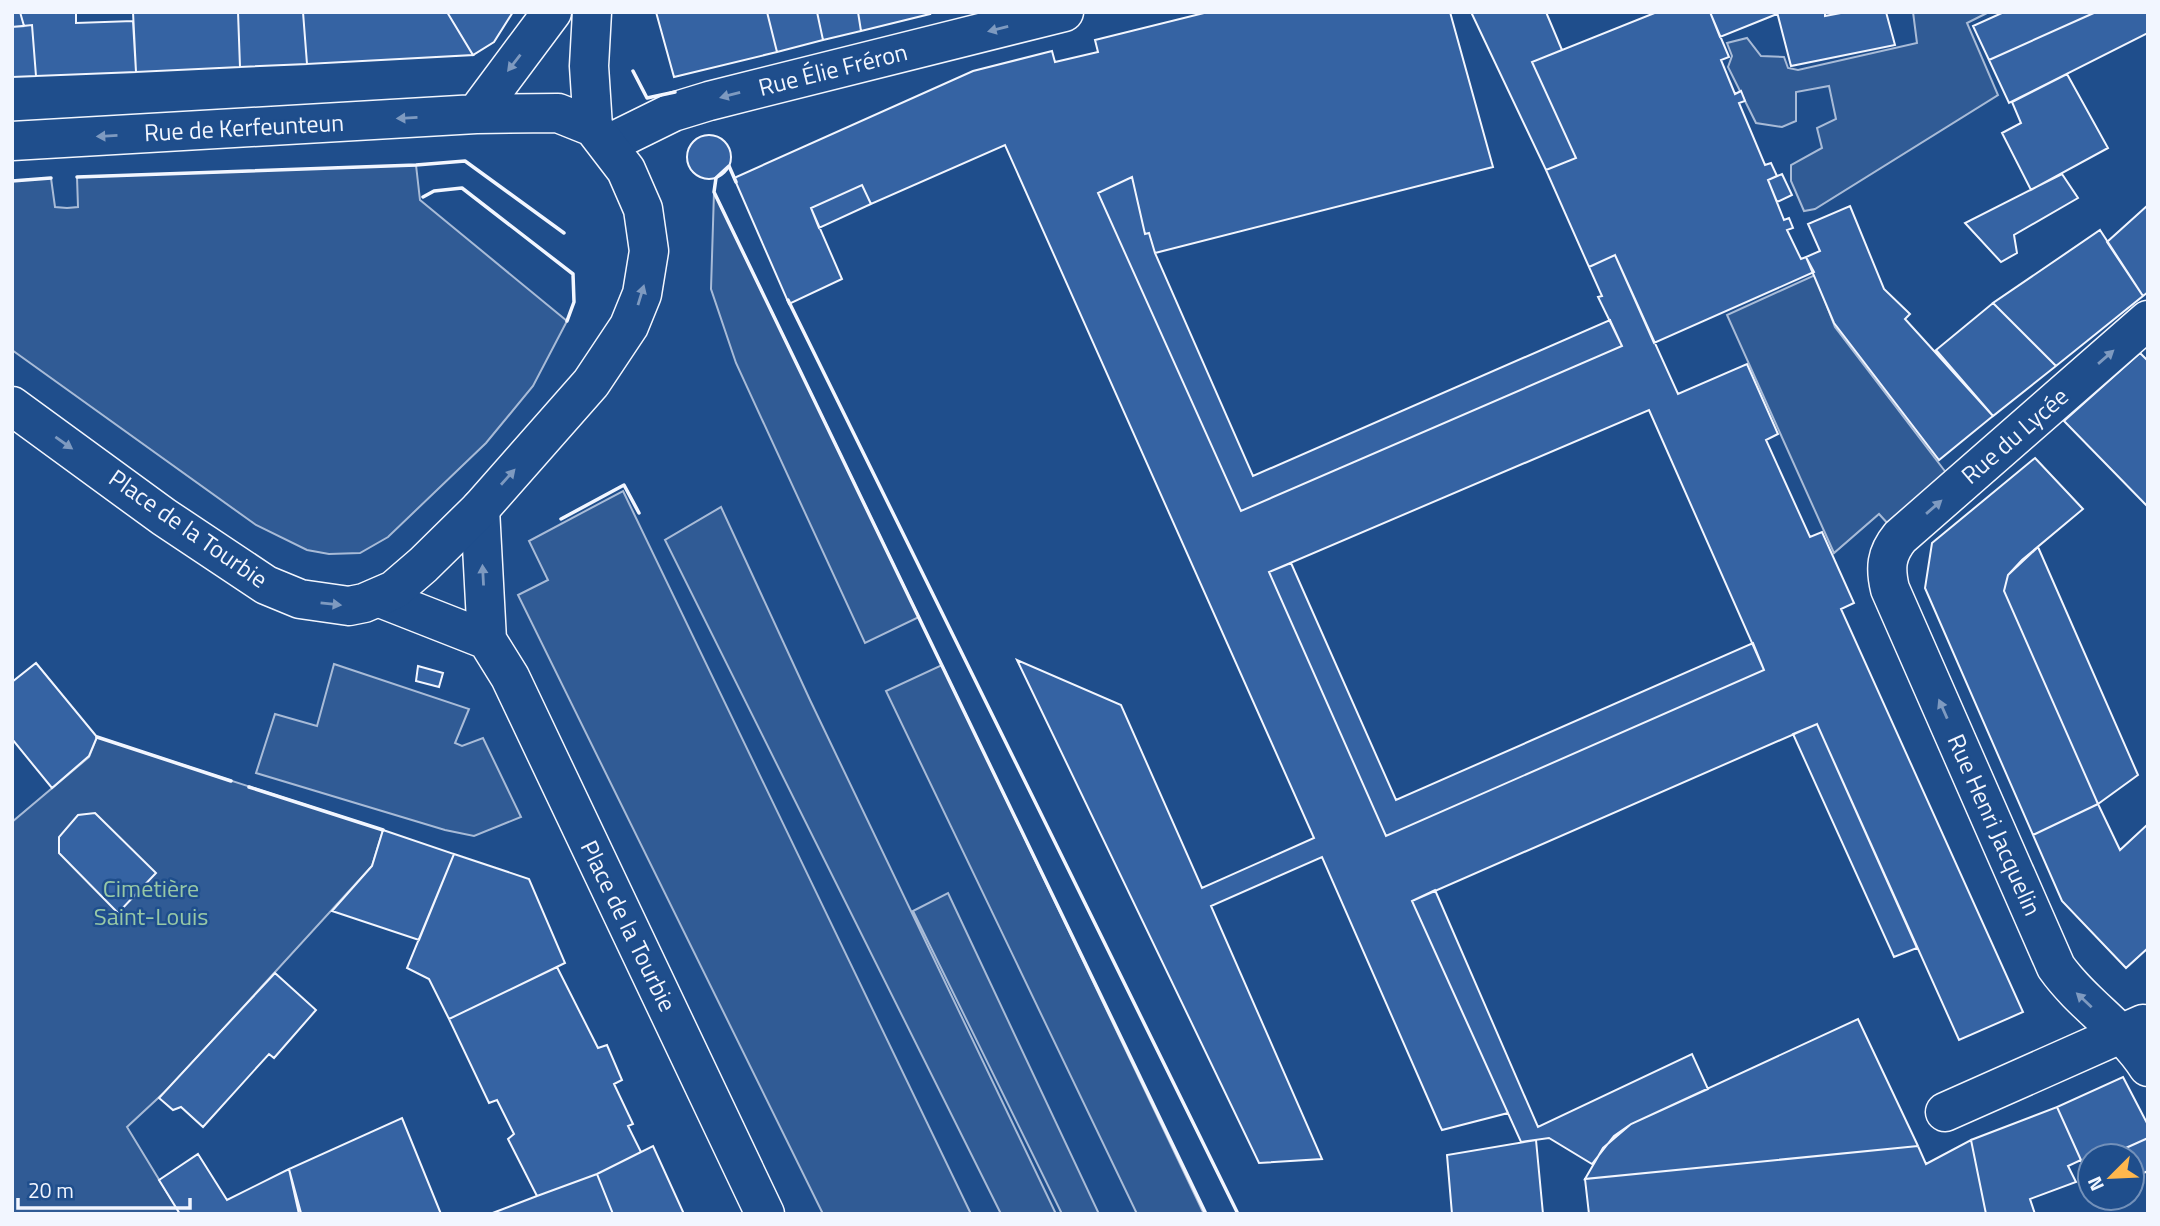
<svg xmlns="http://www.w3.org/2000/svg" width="2160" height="1226" font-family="'Titillium Web',sans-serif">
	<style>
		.built { fill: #305b95; stroke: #a8bbd7; stroke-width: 2 }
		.building { fill: #3563a3; stroke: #f2f6ff; stroke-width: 2; fill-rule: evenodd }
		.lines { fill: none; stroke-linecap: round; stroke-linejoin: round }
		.minor-casing { stroke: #f2f6ff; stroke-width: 41 }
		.major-casing { stroke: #f2f6ff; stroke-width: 41 }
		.minor { stroke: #1f4e8c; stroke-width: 38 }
		.major { stroke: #1f4e8c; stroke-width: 38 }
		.wall { stroke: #f2f6ff; stroke-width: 3.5 }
		.oneway { fill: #7e9ac0 }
		.labels { text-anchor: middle; stroke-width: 5; stroke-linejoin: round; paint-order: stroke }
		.street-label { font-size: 24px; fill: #f2f6ff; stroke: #1f4e8c }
		.park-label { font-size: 24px; fill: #97c8a6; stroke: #1f4e8c }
	</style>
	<rect width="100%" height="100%" fill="#1f4e8c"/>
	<path class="built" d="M1913,12H1989L1967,23L1998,95L1815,209L1804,211L1791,181V165L1822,148L1817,128L1836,119L1829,86L1796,92V121L1782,127L1756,123L1728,67L1732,56L1727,43L1747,38L1761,56L1784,57L1788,68L1798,70L1917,43Z
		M416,165L420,200L567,321L533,386L486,443L388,537L360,553L329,554L307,550L256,525L12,350V181L51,178L55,207L67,208L78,207L77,177Z
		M714,192L919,617L865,643L736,363L711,289Z
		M1815,275L1835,327L1957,487L1900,537L1879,514L1834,553L1727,315Z
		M623,491L971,1214H823L518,595L548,580L529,541Z
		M721,507L810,700L1056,1214H1001L665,540Z
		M334,664L469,709L455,743L462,746L483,738L521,817L474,836L445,830L256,773L275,714L317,726Z
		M942,665L1204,1214H1137L886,691Z
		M97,737L383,830L372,866L170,1087L127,1127L180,1214H12V822L89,757Z
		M948,893L1099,1214H1062L913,911Z"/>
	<path class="building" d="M12,12H20L24,26L12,27Z
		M20,12H76V23L133,21L136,72L36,76L32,25L24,26Z
		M133,12H238L240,67L136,72Z
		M238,12H303L307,64L240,67Z
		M303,12H447L473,55L307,64Z
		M447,12H513L494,42L473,55Z
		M656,12H767L777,52L674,77Z
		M767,12H817L823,40L777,52Z
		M817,12H858L861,31L823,40Z
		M858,12H929L930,14L861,31Z
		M1208,12H1450L1493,167L1155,253L1149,233L1145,234L1132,177L1098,193L1241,511L1622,346L1598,297L1602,296L1589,267L1615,255L1678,394L1747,364L1778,434L1766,440L1810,537L1822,532L1854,603L1841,609L2023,1012L1959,1040L1817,724L1412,901L1508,1113L1442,1130L1440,1126L1322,857L1211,906L1322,1159L1259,1163L1017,660L1121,705L1202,888L1314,838L1005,145L871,204L862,185L811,208L842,279L789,304L734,178L973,71L1052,51L1055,62L1098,52L1095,40ZM1649,410L1764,670L1386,836L1269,572Z
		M1471,12H1546L1562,50L1532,62L1576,158L1546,170Z
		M1657,12H1710L1729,57L1721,60L1735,94L1741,91L1745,101L1739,103L1765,165L1771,163L1777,176L1768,180L1784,220L1789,218L1793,228L1787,230L1801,259L1806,257L1814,272L1654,343L1615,255L1589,267L1546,170L1576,158L1532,62Z
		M1710,12H1777V14L1720,37Z
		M1777,12H1825V16L1846,12H1886L1895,45L1791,66Z
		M2004,12H2096L1989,60L1973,26Z
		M2096,12H2148V33L2009,103L1989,60Z
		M32,25L36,76L12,77V27Z
		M2067,74L2108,148L2031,190L2002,133L2021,123L2012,102Z
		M687 157a22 22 0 1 1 44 0a22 22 0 1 1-44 0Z
		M1782,174L1792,195L1777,202L1768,180Z
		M2062,174L2078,198L2014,235L2017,253L2001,262L1965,223Z
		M1132,177L1145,234L1149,233L1155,253L1253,476L1610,320L1622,346L1241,511L1098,193Z
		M862,185L871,204L819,228L811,208Z
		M2148,205V292L2143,296L2107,242Z
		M1850,206L1884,289L1910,314L1905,319L1993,416L1939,460L1834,323L1806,257L1820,251L1808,224Z
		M2100,230L2143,296L2056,366L1993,303Z
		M1993,303L2056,366L1993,416L1936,350Z
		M2140,353L2148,361V507L2064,421Z
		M2035,458L2083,509L2022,560L2008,575L2004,591L2098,804L2033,835L1925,588L1932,543Z
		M2038,547L2138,775L2098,804L2004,591L2008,575Z
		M1291,563L1396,800L1753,643L1764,670L1386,836L1269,572Z
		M36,663L97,737L89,756L52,788L12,739V682Z
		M418,666L443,673L439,687L416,681Z
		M1817,724L1917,948L1894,957L1793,734Z
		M2098,804L2120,850L2148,824V948L2126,968L2062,901L2033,835Z
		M95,813L156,873L118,913L59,853V837L78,815Z
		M383,830L454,854L419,940L332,911L372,866Z
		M454,854L529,879L565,963L449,1019L429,979L407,968Z
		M1435,890L1538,1127L1692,1054L1708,1089L1631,1124L1614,1136L1592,1164L1549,1138L1521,1142L1412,901Z
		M557,967L598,1048L607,1045L622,1080L614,1084L633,1124L628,1126L641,1152L597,1174L537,1196L508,1139L514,1134L497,1100L489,1103L449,1019Z
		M275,973L316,1010L274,1058L269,1054L203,1127L181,1107L173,1110L159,1098Z
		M1858,1019L1918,1146L1585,1179L1603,1148L1631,1124Z
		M2123,1077L2148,1125V1138L2108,1156H2090V1164L2084,1167L2057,1107Z
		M2057,1107L2081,1160L2068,1166L2076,1182L2030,1199L2035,1214H1986L1971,1140Z
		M402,1118L441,1214H299L289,1169Z
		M2148,1138V1171L2132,1178V1156H2108Z
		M1536,1140L1543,1214H1452L1447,1155Z
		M1971,1140L1986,1214H1589L1585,1179L1918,1146L1926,1164Z
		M653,1146L684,1214H613L597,1174Z
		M198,1154L227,1200L289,1169L301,1213L180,1214L159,1180Z
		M2090,1164V1181L2084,1167Z
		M597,1174L613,1214H490L537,1196Z"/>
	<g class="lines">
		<defs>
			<path id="minor" d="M608,144L673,112L709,101L1064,12
				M2148,320L1900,537C1886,554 1885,568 1890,589L2056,967C2083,1005 2123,1028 2148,1067
				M480,509L487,640L510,677L765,1214
				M380,598L487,640
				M1945,1112L2143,1024"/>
			<path id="major" d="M592,12L589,66L593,127
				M476,114L552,12
				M12,141L476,114L558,113L593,127L626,170L643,209L649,251L642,294L629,326L591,383L480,509L423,565L394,590L364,603L349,606L300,599L266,585L164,517L12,406"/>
		</defs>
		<use href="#minor" class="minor-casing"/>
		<use href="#major" class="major-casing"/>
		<use href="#minor" class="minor"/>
		<use href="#major" class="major"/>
		<path class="wall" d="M633,71L647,98L675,92
			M77,177L416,165L465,161L564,233
			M12,181L51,178
			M736,182L729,166L716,178L714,192L1206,1214
			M423,197L434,191L462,188L573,274L574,302L567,321
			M788,300L1238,1214
			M561,519L624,485L639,513
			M97,737L231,781
			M249,787L383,830"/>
	</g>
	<defs><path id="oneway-solid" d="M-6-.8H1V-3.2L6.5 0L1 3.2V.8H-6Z" transform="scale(1.75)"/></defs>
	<g class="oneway">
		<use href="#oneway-solid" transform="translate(998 29) rotate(166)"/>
		<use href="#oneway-solid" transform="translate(514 63) rotate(128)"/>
		<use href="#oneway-solid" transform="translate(730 95) rotate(165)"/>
		<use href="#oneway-solid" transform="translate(407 118) rotate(177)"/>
		<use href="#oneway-solid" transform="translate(107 136) rotate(177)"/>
		<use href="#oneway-solid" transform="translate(641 295) rotate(-73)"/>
		<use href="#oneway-solid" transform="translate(2106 357) rotate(-41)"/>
		<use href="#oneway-solid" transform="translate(64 443) rotate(35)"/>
		<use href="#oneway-solid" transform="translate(508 477) rotate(-48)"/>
		<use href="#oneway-solid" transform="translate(1934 507) rotate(-41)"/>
		<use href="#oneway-solid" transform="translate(483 575) rotate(-93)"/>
		<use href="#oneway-solid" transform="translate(331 604) rotate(6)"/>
		<use href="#oneway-solid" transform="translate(1943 709) rotate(-114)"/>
		<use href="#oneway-solid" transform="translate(2084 1000) rotate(-137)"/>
	</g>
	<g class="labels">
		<g class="street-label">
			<text transform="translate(833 70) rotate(-14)" y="8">Rue Élie Fréron</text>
			<text transform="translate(244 128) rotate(-3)" y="8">Rue de Kerfeunteun</text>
			<text transform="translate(2015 436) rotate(-41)" y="8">Rue du Lycée</text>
			<text transform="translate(188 529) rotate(35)" y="8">Place de la Tourbie</text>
			<text transform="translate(1994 825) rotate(66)" y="8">Rue Henri Jacquelin</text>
			<text transform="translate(628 926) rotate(64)" y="8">Place de la Tourbie</text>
		</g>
		<g class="park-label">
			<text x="151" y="897">Cimetière<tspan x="151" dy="28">Saint-Louis</tspan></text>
		</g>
	</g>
	<rect width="2160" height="1226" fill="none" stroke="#f2f6ff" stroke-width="28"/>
	<g transform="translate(2111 1177) rotate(246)"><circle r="33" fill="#1f4e8c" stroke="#7391ba" stroke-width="2"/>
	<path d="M0-5L12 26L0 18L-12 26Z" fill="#ffb74d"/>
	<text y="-10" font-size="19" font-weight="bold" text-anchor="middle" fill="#f2f6ff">N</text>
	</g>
	<path d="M18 1198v10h172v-10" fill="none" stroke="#f2f6ff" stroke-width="3.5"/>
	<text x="28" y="1198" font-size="21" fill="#f2f6ff" stroke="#1f4e8c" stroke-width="5" paint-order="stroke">20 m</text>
</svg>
